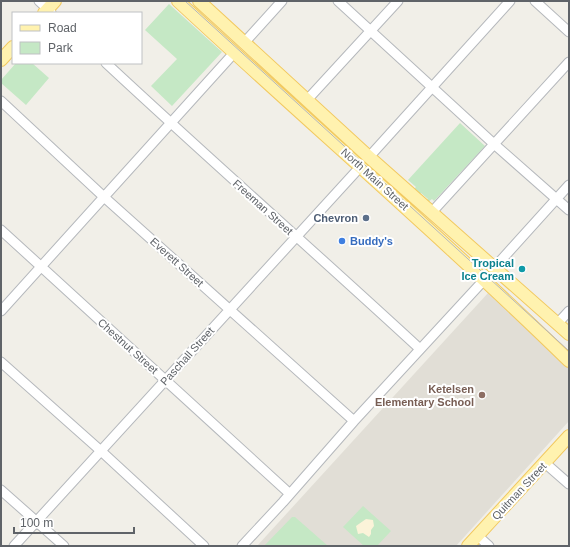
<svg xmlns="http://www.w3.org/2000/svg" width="570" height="547" font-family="Arial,sans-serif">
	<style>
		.education { fill: #e1ded6 }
		.green { fill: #c5e8c5 }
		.sand { fill: #fbf3d9 }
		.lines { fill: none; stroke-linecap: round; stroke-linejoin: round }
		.minor-casing { stroke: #b5b8bc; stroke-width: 11 }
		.major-casing { stroke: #f2c960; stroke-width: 14 }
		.minor { stroke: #fff; stroke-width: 9 }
		.major { stroke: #fff2af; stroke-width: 12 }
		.tram { stroke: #b6b7b8; stroke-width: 1 }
		.service-dot { fill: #5c6f8a; stroke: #fff; stroke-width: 1.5 }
		.shop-dot { fill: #3f7fe0; stroke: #fff; stroke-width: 1.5 }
		.culture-dot { fill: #0f9aa8; stroke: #fff; stroke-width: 1.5 }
		.education-dot { fill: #8d6e63; stroke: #fff; stroke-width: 1.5 }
		.labels { text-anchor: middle; stroke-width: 4; stroke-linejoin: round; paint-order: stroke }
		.street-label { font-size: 11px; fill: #5f6368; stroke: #fff }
		.service-label { font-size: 11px; font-weight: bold; fill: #4e5e75; stroke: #fff; text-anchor: end }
		.shop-label { font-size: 11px; font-weight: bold; fill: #366cbe; stroke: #fff; text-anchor: start }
		.culture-label { font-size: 11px; font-weight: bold; fill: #0d838f; stroke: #fff; text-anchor: end }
		.education-label { font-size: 11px; font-weight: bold; fill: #785e54; stroke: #fff; text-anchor: end }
	</style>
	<rect width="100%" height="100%" fill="#f1efe8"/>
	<path class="education" d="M488,293L569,368V421L456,546H257Z"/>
	<path class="green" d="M169,4L222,52L172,106L151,86L177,59L145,30Z
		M16,63H32L49,78L26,105L1,83V80Z
		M460,123L485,146L434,201L432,199L428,202L427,200L428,199L421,193L420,194L414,189L416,187L408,180Z
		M363,506L391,531L377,546H364L343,527Z
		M292,517H295L328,546H264Z"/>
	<path class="sand" d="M366,519L373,520L374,526L371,530V534L369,537L363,533L358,534L356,526Z"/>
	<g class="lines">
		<defs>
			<path id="minor" d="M39,1L51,12
				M338,1L494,144L569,210
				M535,1L569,32
				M244,43L282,1
				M106,63C210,160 316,253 420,349
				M307,100L398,1
				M1,101L104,197L354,421
				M369,157L510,1
				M432,212L569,62
				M1,230L290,494
				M494,268L569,185
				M1,311L234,53
				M558,323L569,311
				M1,362L101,451L204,546
				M545,463L569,484
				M1,490L64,546
				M478,536L489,546
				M14,546L361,166
				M242,546L283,502L354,421L484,280"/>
			<path id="major" d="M178,1C308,122 442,237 569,361
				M199,1L369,157L569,334
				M44,13L55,1
				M1,60L13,47
				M468,546L569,436"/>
		</defs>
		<use href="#minor" class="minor-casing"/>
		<use href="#major" class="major-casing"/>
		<use href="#minor" class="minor"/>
		<use href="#major" class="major"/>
		<path class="tram" d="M185,1L569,351"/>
	</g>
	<circle class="service-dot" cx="366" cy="218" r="4"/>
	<circle class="shop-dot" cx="342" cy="241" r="4"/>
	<circle class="culture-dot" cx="522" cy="269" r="4"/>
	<circle class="education-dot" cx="482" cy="395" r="4"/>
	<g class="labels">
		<g class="street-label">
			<text transform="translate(375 179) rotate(42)" y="4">North Main Street</text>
			<text transform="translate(263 207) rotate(42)" y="4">Freeman Street</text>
			<text transform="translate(177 262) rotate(42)" y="4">Everett Street</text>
			<text transform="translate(128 346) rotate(42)" y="4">Chestnut Street</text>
			<text transform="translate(187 356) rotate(-48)" y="4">Paschall Street</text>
			<text transform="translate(519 491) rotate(-47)" y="4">Quitman Street</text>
		</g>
		<g class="service-label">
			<text x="358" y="222">Chevron</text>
		</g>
		<g class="shop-label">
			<text x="350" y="245">Buddy's</text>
		</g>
		<g class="culture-label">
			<text x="514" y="267">Tropical<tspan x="514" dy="13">Ice Cream</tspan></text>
		</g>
		<g class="education-label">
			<text x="474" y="393">Ketelsen<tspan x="474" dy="13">Elementary School</tspan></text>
		</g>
	</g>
	<rect width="570" height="547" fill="none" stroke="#5f6368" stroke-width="4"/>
	<rect x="12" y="12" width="130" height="52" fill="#ffffff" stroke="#bfc1c3"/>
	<rect x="20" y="25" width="20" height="6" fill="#fff2af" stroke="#bfc1c3"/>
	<text x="48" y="32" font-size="12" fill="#5f6368">Road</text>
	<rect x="20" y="42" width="20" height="12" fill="#c5e8c5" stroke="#bfc1c3"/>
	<text x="48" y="52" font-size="12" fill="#5f6368">Park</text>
	<path d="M14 527v6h120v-6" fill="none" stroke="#5f6368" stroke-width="2"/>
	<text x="20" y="527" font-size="12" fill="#5f6368" stroke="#ffffff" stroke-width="3" paint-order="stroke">100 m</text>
</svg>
